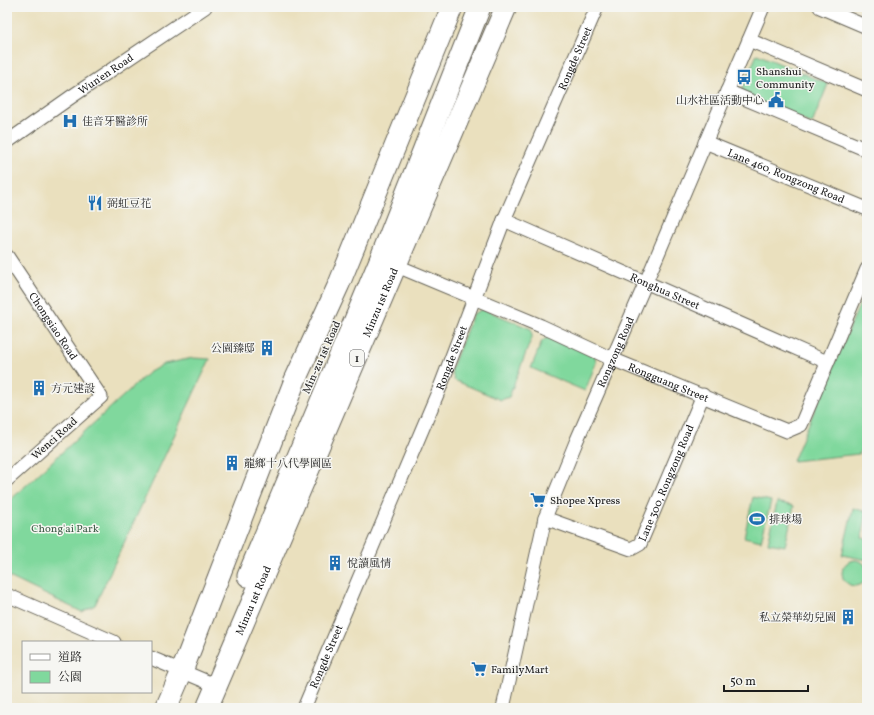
<svg xmlns="http://www.w3.org/2000/svg" width="874" height="715" font-family="Vollkorn,'Noto Serif TC',serif">
	<style>
		.green { fill: #80d89d; stroke: #4e7a5c }
		.lines { fill: none; stroke-linecap: round; stroke-linejoin: round }
		.minor-casing { stroke: #646155; stroke-width: 15 }
		.primary-casing { stroke: #646155; stroke-width: 23 }
		.minor { stroke: #fff; stroke-width: 13 }
		.primary { stroke: #fff; stroke-width: 21 }
		.labels { text-anchor: middle; stroke-width: 3; stroke-linejoin: round; paint-order: stroke }
		.shield { fill: #f6f6f2; stroke: #5d5d5c; stroke-width: 1 }
		.shield-label { font-size: 10px; font-weight: bold; fill: #1c1c1c }
		.street-label { font-size: 11px; fill: #1c1c1c; stroke: #f6f6f2 }
		.poi-label { font-size: 11px; fill: #1c1c1c; stroke: #f6f6f2; text-anchor: start }
		.park-label { font-size: 11px; fill: #3f5e49; stroke: #f6f6f2 }
	</style>
	<rect width="100%" height="100%" fill="#f6f6f2"/>
	<filter id="ink" filterUnits="userSpaceOnUse"><feTurbulence type="fractalNoise" baseFrequency=".025" numOctaves="2"/><feDisplacementMap in="SourceGraphic" scale="8" xChannelSelector="R" yChannelSelector="G"/><feConvolveMatrix kernelMatrix="1 2 1 2 8 2 1 2 1" color-interpolation-filters="sRGB"/></filter>
	<filter id="wash" filterUnits="userSpaceOnUse"><feTurbulence type="fractalNoise" baseFrequency=".012" numOctaves="4" result="noise"/><feDisplacementMap in="SourceGraphic" scale="16" xChannelSelector="R" yChannelSelector="G"/><feGaussianBlur stdDeviation="0.9" result="paint"/><feColorMatrix in="noise" values="0 0 0 0 0 0 0 0 0 0 0 0 0 0 0 0 0 1.4 0 .05"/><feComposite in="paint" operator="in"/></filter>
	<g filter="url(#wash)">
		<rect width="100%" height="100%" fill="#eae0be"/>
		<path class="green" d="M757,54L828,84L812,124L740,94Z
			M866,289L867,441L859,454L793,461Z
			M483,309L531,329L532,337L509,397L501,400L454,380L451,370L473,314Z
			M550,336L595,356L596,363L585,391L531,368L542,341Z
			M193,358L210,359L95,605L82,612L7,576V503L148,373L164,364Z
			M753,497L771,501L761,541L744,537Z
			M777,502L794,506L785,546L768,543Z
			M853,508L867,512L862,538L867,539V560L842,555Z
			M842 573a13 13 0 1 1 26 0a13 13 0 1 1-26 0Z"/>
	</g>
	<g filter="url(#ink)">
		<g class="lines">
			<defs>
				<g id="minor">
					<path d="M820,7L867,27"/>
					<path d="M749,40L867,90"/>
					<path d="M727,91L867,150"/>
					<path id="s1" d="M7,142L71,97L205,7"/>
					<path id="s2" d="M705,142L867,209"/>
					<path id="s3" d="M504,220L827,362"/>
					<path id="s4" d="M7,256L101,397L7,480"/>
					<path id="s5" d="M390,263L541,326L612,359L787,431L801,425L867,269"/>
					<path id="s6" d="M545,518L631,549L640,544L703,395"/>
					<path d="M7,595L114,642"/>
					<path d="M151,658L217,686"/>
					<path id="s7" d="M304,708L441,385L504,220L597,7"/>
					<path id="s8" d="M503,708L545,518L576,442L646,282L763,7"/>
				</g>
				<g id="primary">
					<path d="M248,576L380,260L480,7"/>
					<path d="M166,708L182,671L295,380L339,284L452,7"/>
					<path id="s9" d="M207,708L506,7"/>
				</g>
			</defs>
			<use href="#minor" class="minor-casing"/>
			<use href="#primary" class="primary-casing"/>
			<use href="#minor" class="minor"/>
			<use href="#primary" class="primary"/>
		</g>
	</g>
	<defs>
		<symbol id="bus-bare" viewBox="-9 -9 18 18"><path d="M-5-6H5V4H4V6H2V4H-2V6H-4V4H-5ZM-3.5-4V0h7V-4ZM-3.5 1.2v1.5H-2V1.2ZM2 1.2v1.5H3.5V1.2Z" fill="#1f6fb2" stroke="#f6f6f2" stroke-width="2.5" paint-order="stroke"/></symbol>
		<symbol id="civic-bare" viewBox="-9 -9 18 18"><path d="M-.6-6.5H3V-4.5H.6V-3L4-1V1h2V6H-6V1h2V-1L-.6-3ZM-1.2 2.5V6h2.4V2.5Z" fill="#1f6fb2" stroke="#f6f6f2" stroke-width="2.5" paint-order="stroke"/></symbol>
		<symbol id="hospital-bare" viewBox="-9 -9 18 18"><path d="M-5-5h3v3.5h4V-5h3V5h-3V1.5h-4V5h-3Z" fill="#1f6fb2" stroke="#f6f6f2" stroke-width="2.5" paint-order="stroke"/></symbol>
		<symbol id="restaurant-bare" viewBox="-9 -9 18 18"><path d="M-5-6h1v4h1v-4h1v4h1v-4h1v5L-1.5 .5V6h-2V.5L-5-1ZM5-6V6H3V1.5H1.5Q1.5-4 5-6Z" fill="#1f6fb2" stroke="#f6f6f2" stroke-width="2.5" paint-order="stroke"/></symbol>
		<symbol id="building-bare" viewBox="-9 -9 18 18"><path d="M-4-6H4V6H1V3H-1V6H-4ZM-2.5-4.3h1.7v1.8h-1.7ZM.8-4.3h1.7v1.8H.8ZM-2.5-1h1.7V.8h-1.7ZM.8-1h1.7V.8H.8Z" fill="#1f6fb2" stroke="#f6f6f2" stroke-width="2.5" paint-order="stroke"/></symbol>
		<symbol id="supermarket-bare" viewBox="-9 -9 18 18"><path d="M-6-5.5h2.5l.6 2H6L4.5 2H-2.5L-4.4-4H-6ZM-1.5 3.2a1.3 1.3 0 1 0 .1 0ZM3 3.2a1.3 1.3 0 1 0 .1 0Z" fill="#1f6fb2" stroke="#f6f6f2" stroke-width="2.5" paint-order="stroke"/></symbol>
		<symbol id="stadium-bare" viewBox="-9 -9 18 18"><path d="M0-5a6.5 5 0 1 0 0 10a6.5 5 0 1 0 0-10ZM-3.5-1.8h7v3.6h-7Z" fill="#1f6fb2" stroke="#f6f6f2" stroke-width="2.5" paint-order="stroke"/></symbol>
	</defs>
	<g fill-rule="evenodd">
		<use href="#bus-bare" x="733" y="66" width="22" height="22"/>
		<use href="#civic-bare" x="765" y="89" width="22" height="22"/>
		<use href="#hospital-bare" x="59" y="110" width="22" height="22"/>
		<use href="#restaurant-bare" x="84" y="192" width="22" height="22"/>
		<use href="#building-bare" x="256" y="337" width="22" height="22"/>
		<use href="#building-bare" x="28" y="377" width="22" height="22"/>
		<use href="#building-bare" x="221" y="452" width="22" height="22"/>
		<use href="#supermarket-bare" x="527" y="489" width="22" height="22"/>
		<use href="#stadium-bare" x="746" y="508" width="22" height="22"/>
		<use href="#building-bare" x="324" y="552" width="22" height="22"/>
		<use href="#building-bare" x="837" y="606" width="22" height="22"/>
		<use href="#supermarket-bare" x="468" y="658" width="22" height="22"/>
	</g>
	<g class="labels">
		<rect class="shield" x="350" y="350" width="14" height="16" rx="3"/>
		<g class="shield-label">
			<text x="357" y="362">1</text>
		</g>
		<g class="street-label">
			<text dy="4" stroke="none"><textPath href="#s7" startOffset="704">Rongde Street</textPath></text>
			<text dy="4" stroke="none"><textPath href="#s1" startOffset="120">Wun'en Road</textPath></text>
			<text dy="4" stroke="none"><textPath href="#s2" startOffset="88">Lane 460, Rongzong Road</textPath></text>
			<text dy="4" stroke="none"><textPath href="#s3" startOffset="176">Ronghua Street</textPath></text>
			<text dy="4" stroke="none"><textPath href="#s9" startOffset="441">Minzu 1st Road</textPath></text>
			<text dy="4" stroke="none"><textPath href="#s4" startOffset="84">Chongsiao Road</textPath></text>
			<text dy="4" stroke="none"><textPath href="#s8" startOffset="375">Rongzong Road</textPath></text>
			<text transform="translate(321 357) rotate(-66)" y="4">Min-zu 1st Road</text>
			<text dy="4" stroke="none"><textPath href="#s7" startOffset="380">Rongde Street</textPath></text>
			<text dy="4" stroke="none"><textPath href="#s5" startOffset="303">Rongguang Street</textPath></text>
			<text transform="translate(54 438) rotate(-42)" y="4">Wenci Road</text>
			<text dy="4" stroke="none"><textPath href="#s6" startOffset="168">Lane 300, Rongzong Road</textPath></text>
			<text dy="4" stroke="none"><textPath href="#s9" startOffset="117">Minzu 1st Road</textPath></text>
			<text dy="4" stroke="none"><textPath href="#s7" startOffset="56">Rongde Street</textPath></text>
		</g>
		<g class="poi-label">
			<text x="756" y="75">Shanshui<tspan x="756" dy="13">Community</tspan></text>
			<text x="764" y="104" text-anchor="end">山水社區活動中心</text>
			<text x="82" y="125">佳音牙醫診所</text>
			<text x="107" y="207">弼虹豆花</text>
			<text x="255" y="352" text-anchor="end">公園臻邸</text>
			<text x="51" y="392">方元建設</text>
			<text x="244" y="467">龍鄉十八代學園區</text>
			<text x="550" y="504">Shopee Xpress</text>
			<text x="769" y="523">排球場</text>
			<text x="347" y="567">悅讀風情</text>
			<text x="836" y="621" text-anchor="end">私立榮華幼兒園</text>
			<text x="491" y="673">FamilyMart</text>
		</g>
		<g class="park-label">
			<text x="65" y="532">Chong'ai Park</text>
		</g>
	</g>
	<rect width="874" height="715" fill="none" stroke="#f6f6f2" stroke-width="24"/>
	<rect x="22" y="641" width="130" height="52" fill="#f6f6f2" stroke="#9f9f9c"/>
	<rect x="30" y="654" width="20" height="6" fill="#ffffff" stroke="#9f9f9c"/>
	<text x="58" y="661" font-size="12" fill="#1c1c1c">道路</text>
	<rect x="30" y="671" width="20" height="12" fill="#80d89d" stroke="#9f9f9c"/>
	<text x="58" y="681" font-size="12" fill="#1c1c1c">公園</text>
	<path d="M724 685v6h84v-6" fill="none" stroke="#1c1c1c" stroke-width="2"/>
	<text x="730" y="685" font-size="12" fill="#1c1c1c" stroke="#f6f6f2" stroke-width="3" paint-order="stroke">50 m</text>
</svg>
